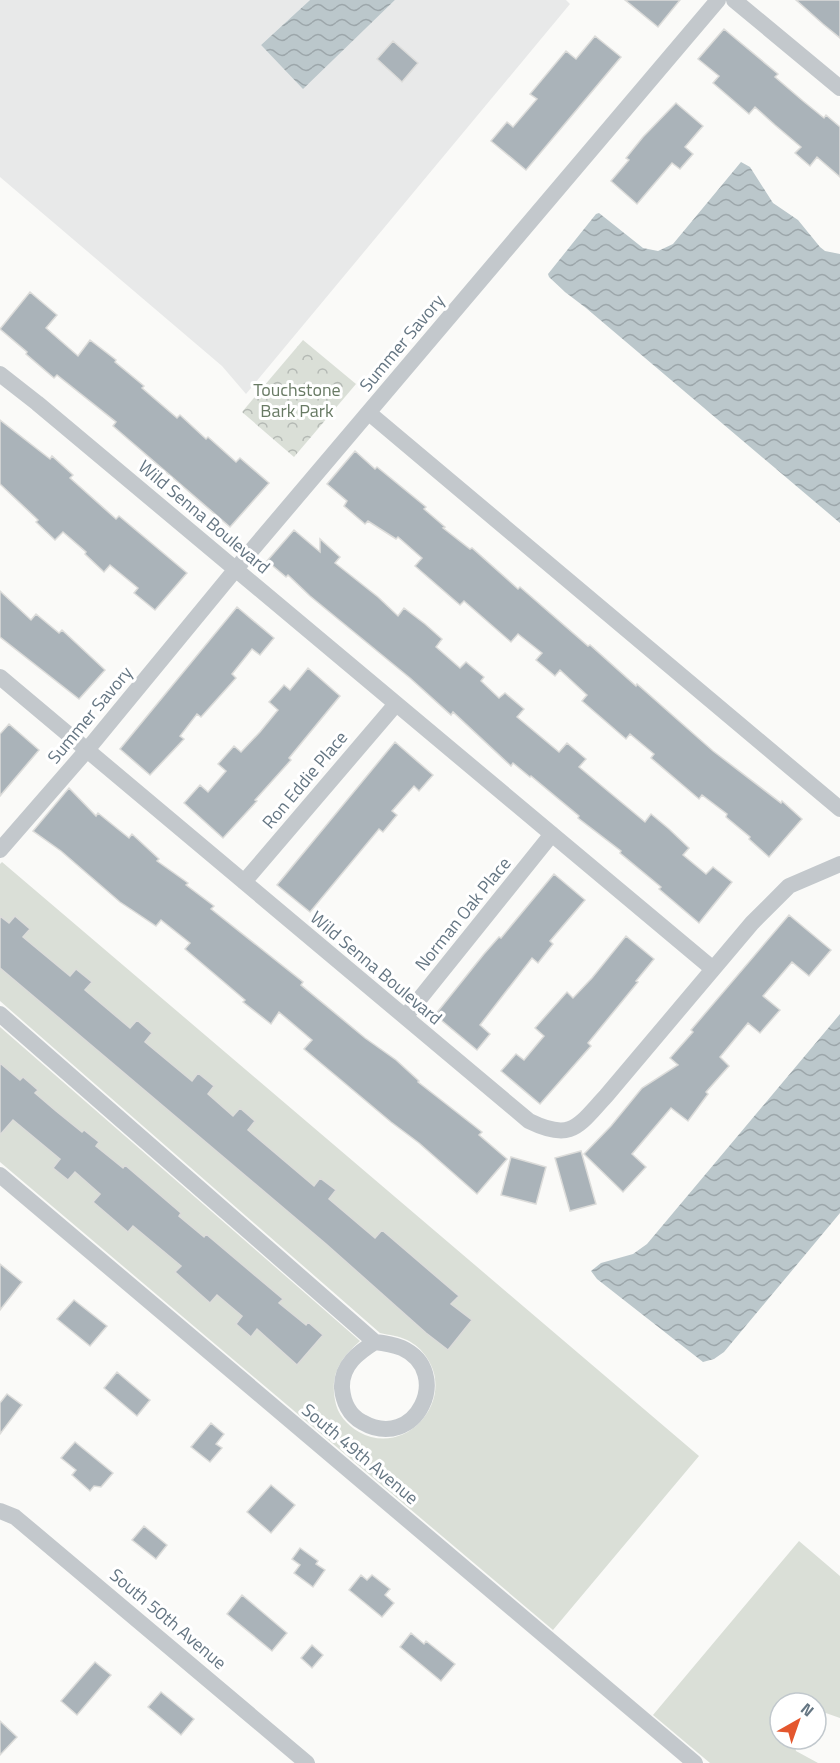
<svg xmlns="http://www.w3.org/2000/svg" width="840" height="1763" font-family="'Titillium Web',sans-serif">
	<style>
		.built { fill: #e8e9e9 }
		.green { fill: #dadfd7 }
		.park { fill: url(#park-crowns) }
		.water { fill: url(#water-waves) }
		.building { fill: #aab3b9; stroke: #dcdcda; stroke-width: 1.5 }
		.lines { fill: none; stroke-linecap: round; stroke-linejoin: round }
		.minor { stroke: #c3c8cc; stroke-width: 16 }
		.labels { text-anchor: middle; stroke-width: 6; stroke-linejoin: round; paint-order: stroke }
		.street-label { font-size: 18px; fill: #657683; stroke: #fff }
		.park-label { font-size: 18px; fill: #687a64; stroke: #fff }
	</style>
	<defs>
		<pattern id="park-crowns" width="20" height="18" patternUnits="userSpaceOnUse" patternTransform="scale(1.5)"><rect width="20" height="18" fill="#dadfd7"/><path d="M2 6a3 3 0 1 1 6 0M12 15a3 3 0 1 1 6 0" fill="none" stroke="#b4b9b4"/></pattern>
		<pattern id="water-waves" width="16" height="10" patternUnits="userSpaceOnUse" patternTransform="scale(1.5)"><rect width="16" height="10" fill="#bbc7cb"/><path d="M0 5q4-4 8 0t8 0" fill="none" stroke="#9ca6aa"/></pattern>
	</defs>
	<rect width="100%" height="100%" fill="#fafaf8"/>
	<path class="built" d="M0,0H310L261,45L303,88L395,0H566L570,4L246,394L222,366L0,177Z"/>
	<path class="green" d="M2,862L699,1456L553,1630L0,1162V1027L360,1341C341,1358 330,1373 335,1400C337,1414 347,1425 359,1432C405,1458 456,1401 427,1358C422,1350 415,1344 407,1340C399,1336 389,1335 380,1333L0,1001V864Z
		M799,1541L840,1576V1718L820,1711L816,1712V1703H780V1739H794L796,1751L818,1763H710L653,1715Z"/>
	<path class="park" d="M303,340L356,384L294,457L242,412Z"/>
	<path class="water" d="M310,0H395L303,89L261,45Z
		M741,162L750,167L773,203L798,220L820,247L825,251L840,254V523L586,308L565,292L549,277L548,274L596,214L599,213L643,248L658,251L673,244Z
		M840,1014V1213L724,1352L714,1359L703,1362L597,1279L591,1271L601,1263L633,1254L647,1244Z"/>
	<path class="building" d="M625,0H680L658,27Z
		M796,0H840V38L823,24Z
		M724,29L778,74L775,77L803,101L824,118L826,115L840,127V177L817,157L810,166L795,153L801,147L775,125L755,107L749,114L713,83L719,76L698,59Z
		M595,36L621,57L526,170L491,141L507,122L513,127L537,99L530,94L566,51L576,59Z
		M393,41L418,63L402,82L377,59Z
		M676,103L703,126L685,147L693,154L680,169L672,163L637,204L611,181L629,160L626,158L643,137Z
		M30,292L57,315L46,328L78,356L90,340L116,360L115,362L144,386L142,388L177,418L180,415L206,439L208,437L236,462L240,458L269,483L230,527L113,426L116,422L57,375L54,378L26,354L27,352L0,329Z
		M0,420L50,459L52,456L73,475L70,478L116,519L119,516L187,573L155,610L134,593L138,588L110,565L104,572L85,554L86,552L63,532L55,540L36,522L38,520L0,484Z
		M355,451L375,469L377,467L426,507L424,509L445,527L443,528L470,549L472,548L518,589L520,587L588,646L590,645L636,686L637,684L713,751L781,803L782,801L802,819L769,857L749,839L750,837L726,817L727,814L702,795L699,799L651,758L654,754L630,734L626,739L582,701L587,695L560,670L555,676L536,660L542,653L518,634L511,642L464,601L460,605L415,566L422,558L398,537L396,539L368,521L365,524L344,506L347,501L327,484Z
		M294,530L320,552V539L340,557L335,563L378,597L398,616L404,608L425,624L442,639L436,647L460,668L466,662L484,677L481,681L499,698L505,693L524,709L517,717L559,752L567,743L586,759L579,767L645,822L651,814L669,829L689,848L683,855L706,874L713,867L732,882L699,923L659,889L661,887L620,853L621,851L578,818L579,816L531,776L530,777L513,763L511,766L453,712L451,715L410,678L310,596L288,575L286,577L267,561Z
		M0,591L31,620L36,614L59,633L62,630L105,670L79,699L0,637Z
		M237,607L274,638L260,655L252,649L232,674L236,678L201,717L197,714L180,736L184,739L150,775L120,749Z
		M308,668L340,696L289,758L291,760L255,800L257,801L223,838L184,803L200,785L208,792L226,771L218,764L234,746L241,752L260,732L278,710L269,702L284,685L290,690Z
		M9,724L39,750L0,796V734Z
		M395,742L433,775L419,791L414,786L392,811L397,815L383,832L379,829L310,912L277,885Z
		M69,788L96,816L98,813L129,838L132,834L159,859L157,861L188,883L186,885L214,906L211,909L303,982L301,985L365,1038L396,1060L419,1081L418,1082L482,1132L479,1135L507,1159L477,1194L419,1143L391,1122L304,1049L312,1040L279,1012L271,1024L243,1002L245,1000L185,949L190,943L161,920L156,926L120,902L61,851L33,831Z
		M554,874L585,900L550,941L553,944L538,963L532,958L480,1025L490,1034L477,1050L435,1015L484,954L499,937L501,938Z
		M789,915L831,950L809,976L792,962L763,996L780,1010L760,1033L748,1023L720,1057L729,1066L706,1092L708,1094L688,1121L671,1108L632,1154L646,1167L623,1192L584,1154L611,1126L642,1088L678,1065L670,1058L693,1032L691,1030Z
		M0,916L9,923L15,916L30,929L23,937L70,976L76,969L92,982L85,990L130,1028L137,1020L152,1033L145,1042L192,1081L198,1073L214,1086L208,1094L233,1116L240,1108L255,1121L248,1130L314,1186L320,1178L336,1190L329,1199L375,1238L382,1230L459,1296L451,1304L472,1320L448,1350L426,1333L326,1244L0,968Z
		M626,936L654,959L636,981L638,982L588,1043L591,1046L540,1104L501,1071L516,1054L524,1060L544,1036L535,1028L567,992L573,998L592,978Z
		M0,1063L20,1080L23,1077L38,1090L35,1093L56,1111L82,1132L84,1130L99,1142L96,1146L123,1168L125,1165L181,1213L179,1216L204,1237L206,1234L283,1299L279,1303L306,1325L308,1322L323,1335L297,1365L257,1329L251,1337L236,1324L242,1316L217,1295L210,1303L175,1272L181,1266L133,1226L128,1232L93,1202L100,1194L75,1172L68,1180L53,1168L60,1159L13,1120L0,1135Z
		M581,1151L596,1204L570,1211L555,1158Z
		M511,1157L546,1167L536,1204L501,1195Z
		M0,1264L22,1282L0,1310Z
		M74,1300L107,1326L90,1346L57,1319Z
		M117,1372L150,1400L137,1416L104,1388Z
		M7,1394L22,1405L0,1434V1403Z
		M211,1423L224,1434L216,1444L222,1448L210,1462L191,1447Z
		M75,1442L113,1473L101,1487L94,1486L90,1491L72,1475L76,1470L61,1458Z
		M271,1485L295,1505L271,1533L247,1512Z
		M144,1526L167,1545L156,1559L132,1540Z
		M300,1548L318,1561L316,1564L325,1570L313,1587L294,1573L300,1565L292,1559Z
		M361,1575L367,1580L372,1575L390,1589L385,1595L394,1603L382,1617L349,1590Z
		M242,1595L287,1633L272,1651L227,1614Z
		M411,1633L424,1644L426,1641L455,1664L441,1681L400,1647Z
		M312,1645L323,1655L312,1668L301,1658Z
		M95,1662L111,1675L77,1715L61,1701Z
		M161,1692L194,1719L181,1735L148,1707Z
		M0,1721L17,1737L0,1755Z"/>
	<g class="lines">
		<path class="minor" d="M734,0L840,88
			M0,374L37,403L713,969
			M369,413L840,809
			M0,677L529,1121C572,1142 578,1126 606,1096L752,923L789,886L840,864
			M0,850L87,750L245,558L718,0
			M244,882L396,704
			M0,1014L375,1342
			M405,1017L552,834
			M0,1175L695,1763
			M375,1342C384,1343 394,1345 402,1348C454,1372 416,1453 362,1422C349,1415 343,1401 342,1388C341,1365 359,1352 375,1342Z
			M0,1511L15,1517L307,1763"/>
	</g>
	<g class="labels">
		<g class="street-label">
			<text transform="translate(402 343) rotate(-50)" y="6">Summer Savory</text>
			<text transform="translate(204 517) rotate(40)" y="6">Wild Senna Boulevard</text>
			<text transform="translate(90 715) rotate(-50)" y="6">Summer Savory</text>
			<text transform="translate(305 780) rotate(-50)" y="6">Ron Eddie Place</text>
			<text transform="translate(463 914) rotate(-51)" y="6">Norman Oak Place</text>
			<text transform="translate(376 968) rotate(40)" y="6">Wild Senna Boulevard</text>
			<text transform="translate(360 1454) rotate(40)" y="6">South 49th Avenue</text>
			<text transform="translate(168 1619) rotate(40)" y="6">South 50th Avenue</text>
		</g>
		<g class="park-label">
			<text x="297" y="396">Touchstone<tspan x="297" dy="21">Bark Park</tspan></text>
		</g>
	</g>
	<g transform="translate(798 1721) rotate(40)"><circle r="28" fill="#ffffff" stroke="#c1c8cd" stroke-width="1.5"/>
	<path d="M0-4.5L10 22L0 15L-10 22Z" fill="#e4572e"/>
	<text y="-9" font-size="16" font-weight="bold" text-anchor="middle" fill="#657683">N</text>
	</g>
</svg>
